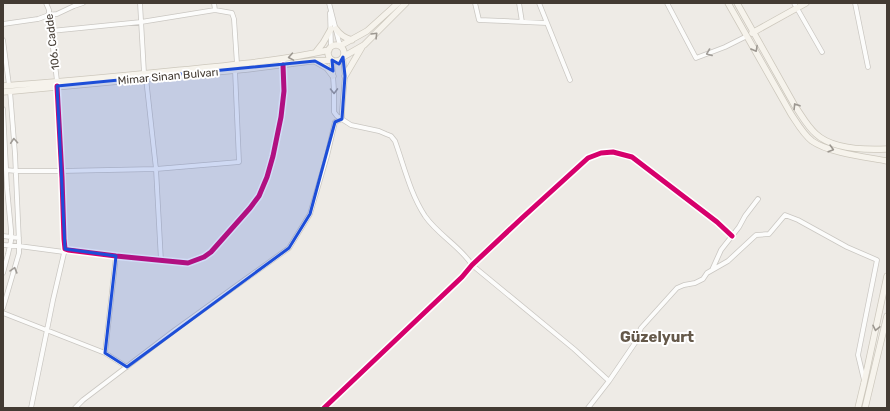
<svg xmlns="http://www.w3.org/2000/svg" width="890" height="411" font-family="Rubik,sans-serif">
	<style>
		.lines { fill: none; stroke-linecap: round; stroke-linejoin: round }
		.street-casing { stroke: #cac7c2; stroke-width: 5.5 }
		.secondary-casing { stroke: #cdc8bd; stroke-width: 7 }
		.street { stroke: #fcfcfb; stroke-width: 4 }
		.secondary { stroke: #f6f3ec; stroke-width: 5.5 }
		.cycleway-casing { stroke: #fff; stroke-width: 8 }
		.cycleway { stroke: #d6006c; stroke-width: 5 }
		.oneway { stroke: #9c9790 }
		.oneway2 { stroke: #a09c97 }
		.marked { fill: #1d4ed8; fill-opacity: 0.2; stroke: #1d4ed8; stroke-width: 3; stroke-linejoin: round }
		.labels { text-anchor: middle; stroke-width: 4; stroke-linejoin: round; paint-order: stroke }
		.street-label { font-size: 11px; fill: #433b33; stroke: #fff }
		.district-label { font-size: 15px; font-weight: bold; fill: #65594a; stroke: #fff }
	</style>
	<rect width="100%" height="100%" fill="#eeebe6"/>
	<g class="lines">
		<defs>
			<path id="street" d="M46,3L49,10V15L57,81
				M140,3L144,73
				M214,3L215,10
				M329,3L340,46
				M475,3L479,20L547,23
				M519,3L522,22
				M539,3L570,80
				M667,3L696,58L725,47L747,36
				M794,3L822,52
				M855,3L868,67
				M330,13L331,47
				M3,24L38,19L49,15L57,14L74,6L83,3
				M51,31L141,22L215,10L232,13L234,19L237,64
				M3,40L9,85
				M332,60L334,91V112L337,116L351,125L379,131L386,134L391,136L395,141C404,166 410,193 425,216C438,235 460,246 472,265L574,349L609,381
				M146,78L156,169L161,261
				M57,86L62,178L64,239L65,249L68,250L116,256L188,263L204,257L211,252L250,208L259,196L267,177L273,156L281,117L284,91L283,65
				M3,109L7,188L11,230V241L8,254L3,273
				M342,119V111L345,76L343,57
				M6,170L16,171H61L156,169L239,162L235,70
				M3,236L19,238
				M3,245L19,246L64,252
				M712,270L721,250L739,227L745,216L758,199
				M3,308L19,253V242L15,154L10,91
				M3,313L105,353L127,367
				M105,353L116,256
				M31,408L47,330L53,300L65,249
				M75,408L83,400L175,330L289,248L310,214L327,156L335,122L342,119
				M324,408L462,277L472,265L522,218L588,158L601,153L613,152L632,157L717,222L732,236
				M588,408L609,381L635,343L641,328L677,288L684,285L695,283L703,279L707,273L728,261L756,235L769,234L785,215L798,220L847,247L877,260L858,355L864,380"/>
			<path id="secondary" d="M728,3L791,114C797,123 803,134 812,141C829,153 866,157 887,161
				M737,3L795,106C802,116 807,126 816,134C832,149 865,150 887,149
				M336,29C340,35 344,38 352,40
				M752,33L806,3
				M328 53a8 8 0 1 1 16 0a8 8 0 1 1-16 0Z
				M340,46L367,31L398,3
				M316,52L323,43L331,29
				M343,57L364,45L406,3
				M315,61L327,68L333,76
				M345,76L362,47
				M3,86C63,82 122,76 182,70C232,65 280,61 329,50
				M3,92L248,69L311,61L332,60
				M858,408L864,383L887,276
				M865,408L887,316"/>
		</defs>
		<use href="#street" class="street-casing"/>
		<use href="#secondary" class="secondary-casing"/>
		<use href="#street" class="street"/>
		<use href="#secondary" class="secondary"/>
		<defs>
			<path id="cycleway" d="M57,86L62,178L64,239L65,249L68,250L116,256L188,263L204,257L211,252L250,208L259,196L267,177L273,156L281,117L284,91L283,65
				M324,408L462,277L472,265L522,218L588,158L601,153L613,152L632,157L717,222L732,236"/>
		</defs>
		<use href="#cycleway" class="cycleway-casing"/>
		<use href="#cycleway" class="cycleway"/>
	</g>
	<defs><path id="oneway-chevron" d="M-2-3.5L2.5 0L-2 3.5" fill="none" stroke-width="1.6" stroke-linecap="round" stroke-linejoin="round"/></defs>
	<g class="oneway">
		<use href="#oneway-chevron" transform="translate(375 35) rotate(-45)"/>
		<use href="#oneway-chevron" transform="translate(755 49) rotate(61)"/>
		<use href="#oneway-chevron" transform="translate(291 57) rotate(170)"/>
		<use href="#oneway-chevron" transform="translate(796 106) rotate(-122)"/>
		<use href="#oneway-chevron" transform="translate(831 149) rotate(16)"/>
		<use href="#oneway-chevron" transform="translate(876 328) rotate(102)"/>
	</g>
	<g class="oneway2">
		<use href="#oneway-chevron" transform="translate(709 53) rotate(159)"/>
		<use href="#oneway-chevron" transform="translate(334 91) rotate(89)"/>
		<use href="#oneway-chevron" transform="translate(14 141) rotate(-94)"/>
		<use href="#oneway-chevron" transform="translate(14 270) rotate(-74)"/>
	</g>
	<path class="marked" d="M343,57L345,76L342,119L335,122L310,214L289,248L127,367L105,353L116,256L65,249L57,86L315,61L333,71L332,60L339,64Z"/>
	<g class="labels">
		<g class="street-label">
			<text transform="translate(52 42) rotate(-97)" y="4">106. Cadde</text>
			<text transform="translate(168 76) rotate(-5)" y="4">Mimar Sinan Bulvarı</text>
		</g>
		<g class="district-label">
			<text x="657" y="342">Güzelyurt</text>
		</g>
	</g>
	<rect width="890" height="411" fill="none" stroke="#433b33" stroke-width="8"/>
</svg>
